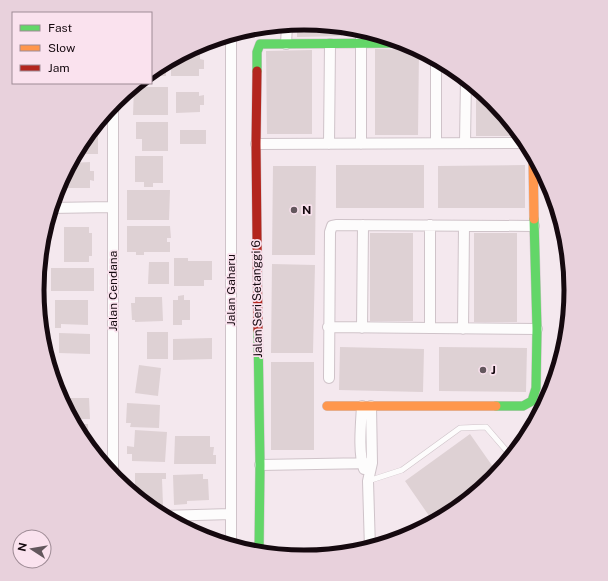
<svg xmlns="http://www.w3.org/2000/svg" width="608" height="581" font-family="'Public Sans',sans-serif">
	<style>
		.building { fill: #ded1d4 }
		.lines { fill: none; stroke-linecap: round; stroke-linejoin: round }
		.lane-casing { stroke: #cfc3c9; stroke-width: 6 }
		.street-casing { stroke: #cfc3c9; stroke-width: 12 }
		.fast-casing { stroke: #cfc3c9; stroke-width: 10 }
		.slow-casing { stroke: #cfc3c9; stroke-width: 10 }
		.jam-casing { stroke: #cfc3c9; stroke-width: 10 }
		.lane { stroke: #fdfcfc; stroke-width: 5 }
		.street { stroke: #fdfcfc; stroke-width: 10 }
		.fast { stroke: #63d668; stroke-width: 9 }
		.slow { stroke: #ff974d; stroke-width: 9 }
		.jam { stroke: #b3261e; stroke-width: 9 }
		.poi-dot { fill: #63575d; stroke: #fae2ee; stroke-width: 1.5 }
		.labels { text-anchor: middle; stroke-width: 3.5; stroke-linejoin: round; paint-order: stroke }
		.poi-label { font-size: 12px; font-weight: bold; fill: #15090f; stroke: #fae2ee; text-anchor: start }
		.street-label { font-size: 12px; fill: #15090f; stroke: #fae2ee }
		.rim { fill: none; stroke: #15090f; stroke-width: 5 }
	</style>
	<rect width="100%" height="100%" fill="#f4e8ee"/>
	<path class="building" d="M304,23L342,27V36L297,37V24Z
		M375,49L419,50L418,135H375Z
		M312,50V134H267L266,51Z
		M200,53V59L204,60V69H199V76H171V60L183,54Z
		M166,62V76H151V72L156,68Z
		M134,87H168V115H133Z
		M476,87L493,102L519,133V136H476Z
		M176,92H199V96L204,95V105H200V112L176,113Z
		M136,122H168V151H142V139H136Z
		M95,126H98V154H75L82,142Z
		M180,130H206V144H180Z
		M135,156H163V183H153V187H144V182H135Z
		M90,162V171H94V181L90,180V188H66V171L71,163Z
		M336,165H424V208H336Z
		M525,165V208H438V166Z
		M273,166H316L315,255H272Z
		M127,190H170L169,220H127Z
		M127,226H170L171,238H167V242H170V252H144V255H136V252H127Z
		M64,227H89V233H92V256H89V262H64Z
		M370,233H413V321H370Z
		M474,233H517V322H474Z
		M174,258H188V261H212V280H204V286H174Z
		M149,262H169V284H148Z
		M272,264L315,265L313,353H271Z
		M51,268H94V291H51Z
		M184,295V300H190V320H182V325H173V300H178V296Z
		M135,297H162L163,321L135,322V320H132L131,303H135Z
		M55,300H88V325L61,324V328H55Z
		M147,332H168V359H147Z
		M59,333L90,334V354L59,353Z
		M212,338V359L173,360V339Z
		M340,347L424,349L423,392L339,390Z
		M439,347L527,348L526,392L439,391Z
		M271,362H314V450H271Z
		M139,365L161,368L158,396L135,393Z
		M60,398H89L90,419H71Z
		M127,403L160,405L159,428L130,427L131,423H126Z
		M74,424H88L89,448L81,439Z
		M135,430L167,432L165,462L132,461V454H127V446L134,447Z
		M470,434L498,474L493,480L452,513L434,523L405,481Z
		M175,436H210V447H214L213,455H216V464H174Z
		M135,473H166V479H162L163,505H146L135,497Z
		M203,474V479H208L209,500L187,501V504L174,505L173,475Z"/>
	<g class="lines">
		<defs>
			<path id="lane" d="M368,481L402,470L460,428L486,427L512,457"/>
			<path id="street" d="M361,30V144
				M286,44L287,25
				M113,104V478
				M436,143V59
				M465,143L466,79
				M256,144L527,143
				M329,144L330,44
				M51,208L112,207
				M328,327L537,329
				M362,328L363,225
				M430,328V225
				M463,329L464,226
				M329,378L330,232L332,226L337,225L534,226
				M362,406C361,424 358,453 364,469
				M260,465L372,463
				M161,516L231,514
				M231,546V35
				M370,549L368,481L372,463L371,406"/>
			<path id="fast" d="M257,71V52L260,44L407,43
				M258,331L260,465L259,554
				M496,406H523L532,401L536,388L537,329L534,219"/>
			<path id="slow" d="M533,154L534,219
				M327,406H496"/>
			<path id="jam" d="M257,71L256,144L258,331"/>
		</defs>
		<use href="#lane" class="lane-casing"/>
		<use href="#street" class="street-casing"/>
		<use href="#fast" class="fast-casing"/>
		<use href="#slow" class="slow-casing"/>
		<use href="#jam" class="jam-casing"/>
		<use href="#lane" class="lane"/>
		<use href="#street" class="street"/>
		<use href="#fast" class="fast"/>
		<use href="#slow" class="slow"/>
		<use href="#jam" class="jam"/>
	</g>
	<g class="poi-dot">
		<circle cx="294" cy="210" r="4"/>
		<circle cx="483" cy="370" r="4"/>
	</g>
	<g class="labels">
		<g class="poi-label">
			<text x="302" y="214">N</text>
			<text x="491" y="374">J</text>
		</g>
		<g class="street-label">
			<text transform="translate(231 290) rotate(-90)" y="4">Jalan Gaharu</text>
			<text transform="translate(113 291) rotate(-90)" y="4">Jalan Cendana</text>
			<text transform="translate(257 299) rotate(-91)" y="4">Jalan Seri Setanggi 6</text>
		</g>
	</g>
	<path d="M0 0H608V581H0ZM44 290a260 260 0 1 1 520 0a260 260 0 1 1-520 0Z" fill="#e8d1dc" fill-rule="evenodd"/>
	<path class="rim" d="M44 290a260 260 0 1 1 520 0a260 260 0 1 1-520 0Z"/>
	<rect x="12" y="12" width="140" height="72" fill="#fae2ee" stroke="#9e8b95"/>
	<rect x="20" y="25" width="20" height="6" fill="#63d668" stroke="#9e8b95"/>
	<text x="48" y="32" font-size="12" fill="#15090f">Fast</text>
	<rect x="20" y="45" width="20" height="6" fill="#ff974d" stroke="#9e8b95"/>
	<text x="48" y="52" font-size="12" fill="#15090f">Slow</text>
	<rect x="20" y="65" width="20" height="6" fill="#b3261e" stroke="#9e8b95"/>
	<text x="48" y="72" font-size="12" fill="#15090f">Jam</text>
	<g transform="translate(32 549) rotate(282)"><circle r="19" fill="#fae2ee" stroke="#9e8b95"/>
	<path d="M0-3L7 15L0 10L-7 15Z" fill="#63575d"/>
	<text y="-6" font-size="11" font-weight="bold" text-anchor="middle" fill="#15090f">N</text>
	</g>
</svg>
